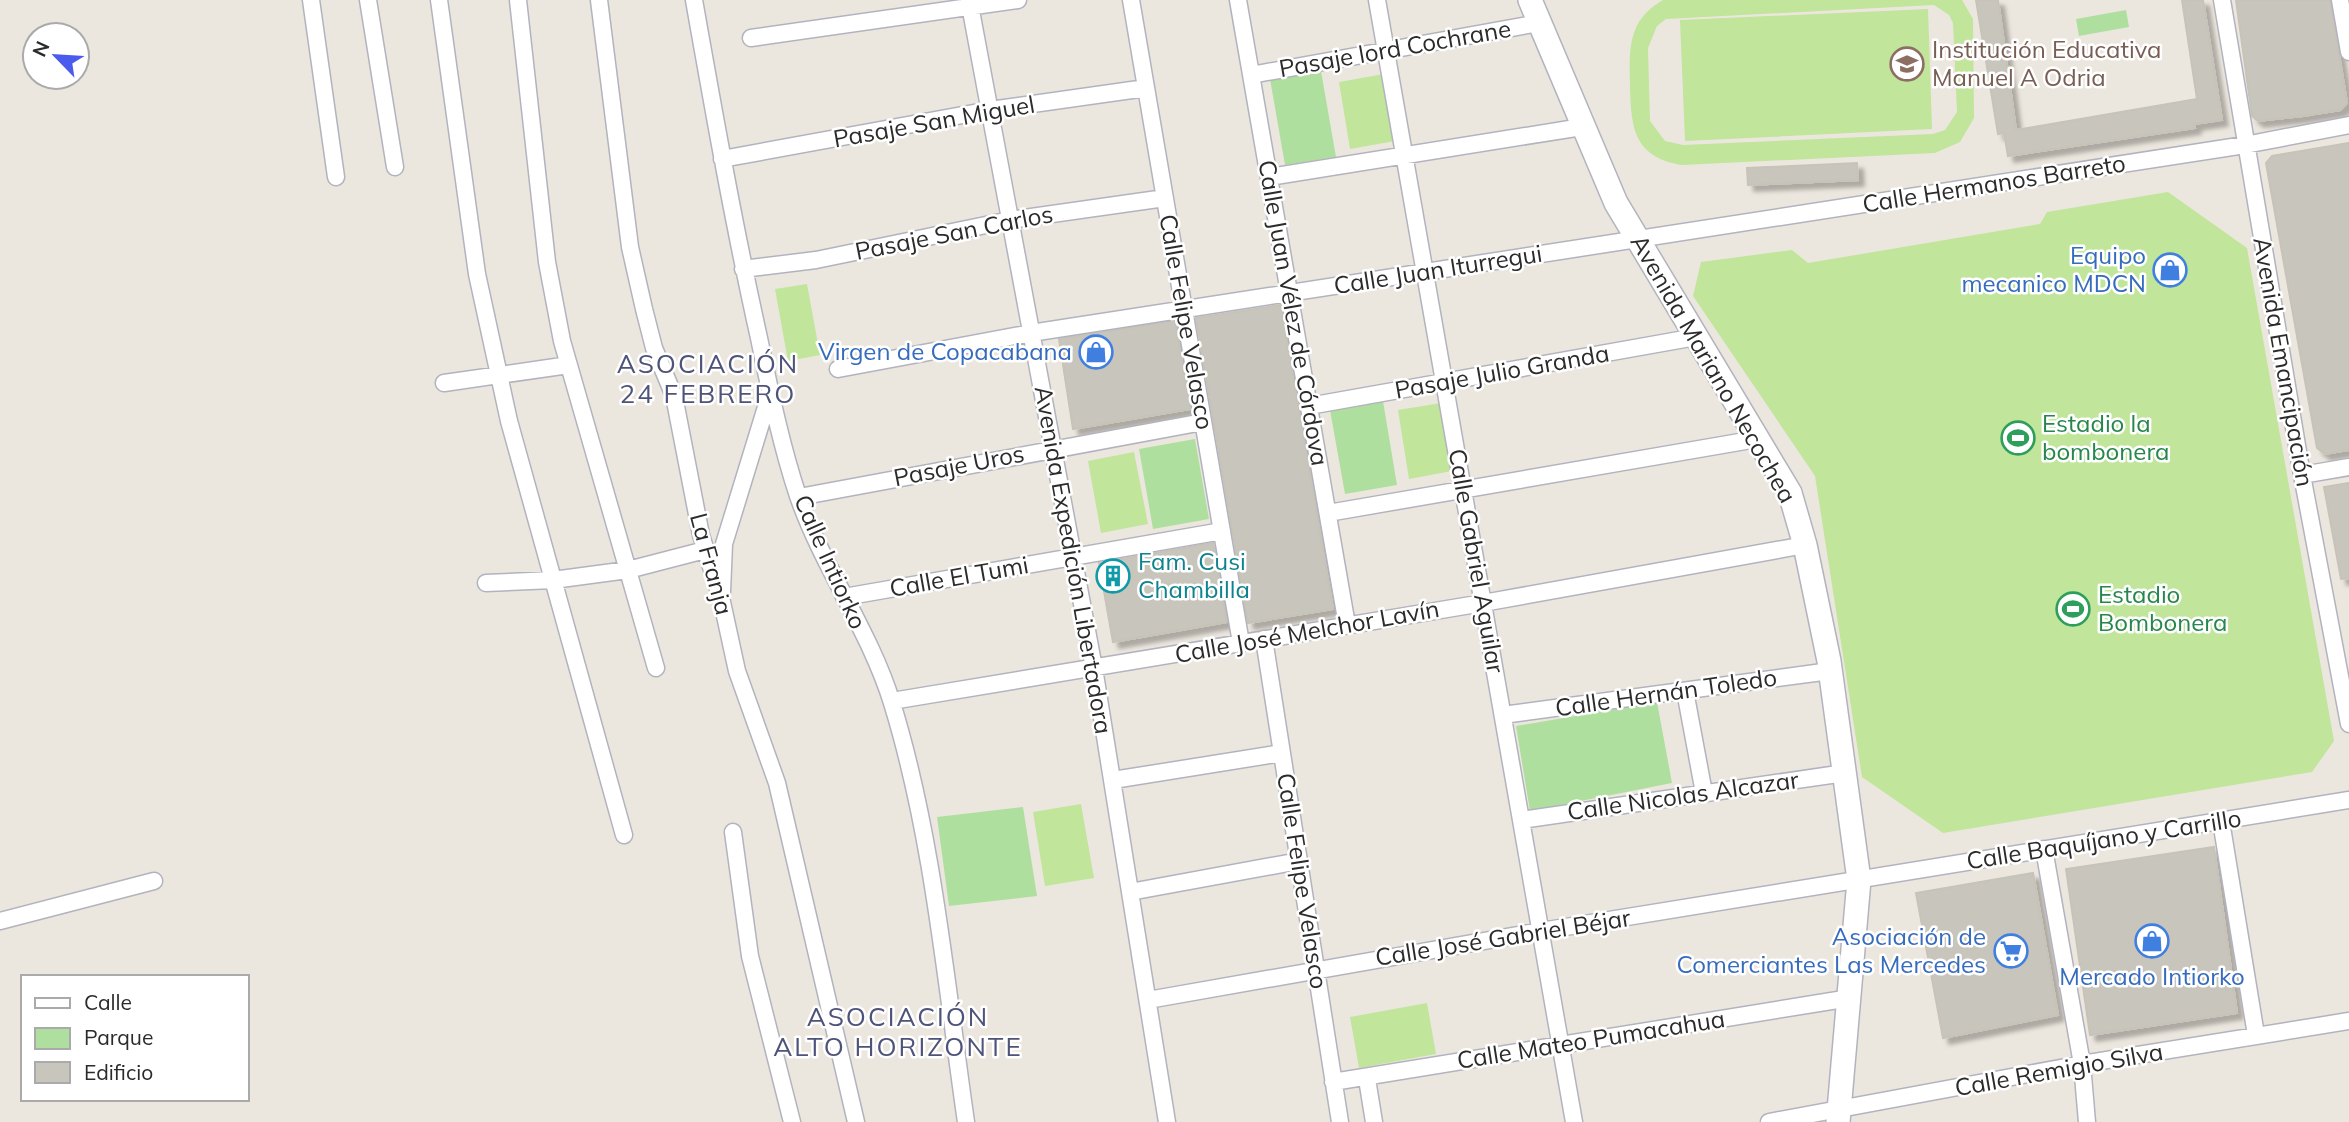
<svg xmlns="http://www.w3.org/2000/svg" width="2349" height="1122" font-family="Mulish,sans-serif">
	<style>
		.green { fill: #afdf9f }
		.pitch { fill: #c0e59b; fill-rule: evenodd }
		.building { fill: #c8c5bd; stroke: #c7c3b8; stroke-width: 2; filter: url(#shadow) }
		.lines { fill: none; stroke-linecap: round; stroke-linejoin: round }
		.street-casing { stroke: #b2b3be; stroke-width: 19 }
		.secondary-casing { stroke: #b2b3be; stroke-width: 26 }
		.street { stroke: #fff; stroke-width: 16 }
		.secondary { stroke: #fff; stroke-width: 23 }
		.labels { text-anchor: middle; stroke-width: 5; stroke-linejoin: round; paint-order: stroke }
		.street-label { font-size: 24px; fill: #2b2b2b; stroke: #fff }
		.education-label { font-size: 24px; fill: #785e54; stroke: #fff; text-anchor: start }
		.shop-label { font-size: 24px; fill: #366cbe; stroke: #fff; text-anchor: end }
		.leisure-label { font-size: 24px; fill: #27864d; stroke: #fff; text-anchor: start }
		.culture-label { font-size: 24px; fill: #0d838f; stroke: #fff; text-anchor: start }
		.neighbourhood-label { font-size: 26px; letter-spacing: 2px; fill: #4e5379; stroke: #fff }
	</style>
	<defs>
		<filter id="shadow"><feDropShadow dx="6" dy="6" stdDeviation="2" flood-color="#0004"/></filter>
	</defs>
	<rect width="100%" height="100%" fill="#ece7de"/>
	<path class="green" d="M2126,10L2129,27L2079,36L2076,19Z
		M1321,71L1336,157L1285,165L1270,79Z
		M1383,401L1397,485L1345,494L1330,410Z
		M1195,439L1209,519L1153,529L1139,449Z
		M1657,702L1672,783L1530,811L1516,726Z
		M1023,807L1037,896L949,906L937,817Z"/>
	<path class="pitch" d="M1663,0H1962L1973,19L1974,118L1960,142L1935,153L1682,165C1633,157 1631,127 1630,85C1629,48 1628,20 1663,0ZM1934,5L1949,15L1953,23L1957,112L1945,130L1933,134L1683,145L1665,141L1650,121L1648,48L1657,26L1666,19Z
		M1928,9L1932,129L1685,141L1680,20Z
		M1384,74L1395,141L1350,149L1339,82Z
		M2168,192L2247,248L2334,741L2312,772L1943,833L1862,777L1815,476L1693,296L1701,262L1792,250L1808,263L2040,224L2047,212Z
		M807,284L820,355L788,361L775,289Z
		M1441,403L1452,471L1409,479L1398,410Z
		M1134,452L1148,524L1101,533L1088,461Z
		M1081,804L1094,878L1045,886L1033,812Z
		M1427,1003L1436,1054L1359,1068L1350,1017Z"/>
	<path class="building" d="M1976,0H1998L2016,130L2197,99L2182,0H2203L2222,120L2194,124L2195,128L2008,156L2004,133L1998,134Z
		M2236,0H2330L2347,103L2340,110L2303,116L2258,121L2252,116Z
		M2349,143V450L2325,454L2317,448L2266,163L2272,156Z
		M1857,163L1858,180L1748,185L1747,168Z
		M1281,305L1333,609L1248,623L1196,318Z
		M1175,321L1190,409L1073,429L1059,339Z
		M2349,483V578L2341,579L2324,487Z
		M1213,543L1227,622L1113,642L1099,563Z
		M2214,847L2237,1013L2090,1035L2066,869Z
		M2033,873L2058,1015L1943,1038L1916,893Z"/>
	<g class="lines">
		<defs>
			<path id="street" d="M311,0L336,177
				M368,0L395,167
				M439,0L477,274L509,421L624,835
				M518,0L547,262L562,341L656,668
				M599,0L630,247L644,309L654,348L674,396L701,535L722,602L737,671L777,783L856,1122
				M694,0C714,113 734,226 759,338C770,391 781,445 798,496C823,568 870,631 892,703C933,836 946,984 966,1122
				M969,0L1094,668L1167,1122
				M1131,0L1241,643
				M1238,0L1347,625
				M1377,0L1574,1122
				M2222,0L2302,475L2349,724
				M2340,0L2349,52
				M751,38L1018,0
				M1251,75L1539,23
				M722,159L990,110L1146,88
				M1269,177L1582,127
				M743,269L816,260L1010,220L1165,198
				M838,369L1031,333L2245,145L2349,125
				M444,383L569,365
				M1309,406L1696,337
				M2302,475L2349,467
				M799,497L1203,422
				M1328,513L1757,439
				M486,583L553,580L628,570L705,550
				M722,592L724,544L770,394
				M844,597L1222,531
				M1264,639L1340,1122
				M1685,691L1704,793
				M892,701L1483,603L1805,545
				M1503,715L1830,671
				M1113,780L1282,753
				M1521,820L1845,773
				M2221,821L2256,1035
				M733,832L750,956L792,1122
				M2044,849L2082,1064L2087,1122
				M1130,892L1299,861
				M0,921L154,881
				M1148,1000L1541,931L2349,800
				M1367,1079L1374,1122
				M1333,1082L1850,998
				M1769,1122L2082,1064L2349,1021"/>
			<path id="secondary" d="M1530,0L1616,203L1790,493L1805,545L1829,661L1859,880L1838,1122"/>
		</defs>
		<use href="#street" class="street-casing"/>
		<use href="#secondary" class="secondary-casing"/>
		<use href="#street" class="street"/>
		<use href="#secondary" class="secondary"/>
	</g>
	<defs>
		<symbol id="school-ring" viewBox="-11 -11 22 22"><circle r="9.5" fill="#fff" stroke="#8d6e63" stroke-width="1.5"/><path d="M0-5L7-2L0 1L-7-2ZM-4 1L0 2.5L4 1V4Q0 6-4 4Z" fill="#8d6e63"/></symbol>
		<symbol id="shop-ring" viewBox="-11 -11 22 22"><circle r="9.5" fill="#fff" stroke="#3f7fe0" stroke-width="1.5"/><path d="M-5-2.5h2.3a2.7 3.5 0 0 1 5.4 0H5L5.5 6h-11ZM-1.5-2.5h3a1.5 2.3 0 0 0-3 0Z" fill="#3f7fe0"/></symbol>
		<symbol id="stadium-ring" viewBox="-11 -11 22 22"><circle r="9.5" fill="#fff" stroke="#2e9e5b" stroke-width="1.5"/><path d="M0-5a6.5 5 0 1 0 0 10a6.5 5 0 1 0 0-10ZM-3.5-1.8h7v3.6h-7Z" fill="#2e9e5b"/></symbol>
		<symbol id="building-ring" viewBox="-11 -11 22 22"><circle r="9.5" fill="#fff" stroke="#0f9aa8" stroke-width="1.5"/><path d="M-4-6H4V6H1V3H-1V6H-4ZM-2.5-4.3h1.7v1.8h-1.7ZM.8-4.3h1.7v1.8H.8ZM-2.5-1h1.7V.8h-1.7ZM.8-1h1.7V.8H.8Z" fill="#0f9aa8"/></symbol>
		<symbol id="supermarket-ring" viewBox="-11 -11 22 22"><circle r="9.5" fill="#fff" stroke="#3f7fe0" stroke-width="1.5"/><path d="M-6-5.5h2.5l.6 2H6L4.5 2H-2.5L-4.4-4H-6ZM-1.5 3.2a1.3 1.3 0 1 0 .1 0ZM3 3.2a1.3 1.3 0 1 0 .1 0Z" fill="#3f7fe0"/></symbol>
	</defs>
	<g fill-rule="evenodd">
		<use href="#school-ring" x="1888" y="45" width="38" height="38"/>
		<use href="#shop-ring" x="2151" y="251" width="38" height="38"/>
		<use href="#shop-ring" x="1077" y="333" width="38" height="38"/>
		<use href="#stadium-ring" x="1999" y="419" width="38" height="38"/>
		<use href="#building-ring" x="1094" y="557" width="38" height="38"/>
		<use href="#stadium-ring" x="2054" y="590" width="38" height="38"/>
		<use href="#shop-ring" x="2133" y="922" width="38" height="38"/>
		<use href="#supermarket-ring" x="1992" y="932" width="38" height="38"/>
	</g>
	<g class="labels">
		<g class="street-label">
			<text transform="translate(1395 49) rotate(-10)" y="8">Pasaje lord Cochrane</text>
			<text transform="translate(934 122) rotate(-10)" y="8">Pasaje San Miguel</text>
			<text transform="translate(1994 184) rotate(-9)" y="8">Calle Hermanos Barreto</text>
			<text transform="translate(954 233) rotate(-11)" y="8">Pasaje San Carlos</text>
			<text transform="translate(1438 270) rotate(-9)" y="8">Calle Juan Iturregui</text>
			<text transform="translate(1293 313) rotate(80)" y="8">Calle Juan Vélez de Córdova</text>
			<text transform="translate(1186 322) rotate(80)" y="8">Calle Felipe Velasco</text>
			<text transform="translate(2283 362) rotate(80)" y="8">Avenida Emancipación</text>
			<text transform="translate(1713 369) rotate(60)" y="8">Avenida Mariano Necochea</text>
			<text transform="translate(1502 372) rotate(-10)" y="8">Pasaje Julio Granda</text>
			<text transform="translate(959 466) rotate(-11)" y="8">Pasaje Uros</text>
			<text transform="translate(1073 560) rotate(80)" y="8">Avenida Expedición Libertadora</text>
			<text transform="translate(1476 561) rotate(80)" y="8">Calle Gabriel Aguilar</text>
			<text transform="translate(830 562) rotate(66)" y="8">Calle Intiorko</text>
			<text transform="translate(711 564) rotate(75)" y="8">La Franja</text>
			<text transform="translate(959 577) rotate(-10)" y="8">Calle El Tumi</text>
			<text transform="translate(1307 632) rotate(-10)" y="8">Calle José Melchor Lavín</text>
			<text transform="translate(1666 693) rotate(-8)" y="8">Calle Hernán Toledo</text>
			<text transform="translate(1683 796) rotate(-8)" y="8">Calle Nicolas Alcazar</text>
			<text transform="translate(2104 840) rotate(-9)" y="8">Calle Baquíjano y Carrillo</text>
			<text transform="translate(1302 881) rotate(81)" y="8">Calle Felipe Velasco</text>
			<text transform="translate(1503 938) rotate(-9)" y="8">Calle José Gabriel Béjar</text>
			<text transform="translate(1591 1040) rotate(-9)" y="8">Calle Mateo Pumacahua</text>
			<text transform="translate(2059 1070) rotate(-10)" y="8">Calle Remigio Silva</text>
		</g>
		<g class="education-label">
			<text x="1932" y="58">Institución Educativa<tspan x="1932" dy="28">Manuel A Odria</tspan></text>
		</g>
		<g class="shop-label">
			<text x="2146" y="264">Equipo<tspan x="2146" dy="28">mecanico MDCN</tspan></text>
			<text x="1072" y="360">Virgen de Copacabana</text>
			<text x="1986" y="945">Asociación de<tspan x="1986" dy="28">Comerciantes Las Mercedes</tspan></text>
			<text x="2152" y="985" text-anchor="middle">Mercado Intiorko</text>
		</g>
		<g class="leisure-label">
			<text x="2042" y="432">Estadio la<tspan x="2042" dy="28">bombonera</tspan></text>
			<text x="2098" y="603">Estadio<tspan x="2098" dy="28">Bombonera</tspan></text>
		</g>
		<g class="culture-label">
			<text x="1138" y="570">Fam. Cusi<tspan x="1138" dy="28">Chambilla</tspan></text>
		</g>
		<g class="neighbourhood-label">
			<text x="708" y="373">ASOCIACIÓN<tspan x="708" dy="30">24 FEBRERO</tspan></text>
			<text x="898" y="1026">ASOCIACIÓN<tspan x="898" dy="30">ALTO HORIZONTE</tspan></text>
		</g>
	</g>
	<rect x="21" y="975" width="228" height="126" fill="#ffffff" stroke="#aaaaaa" stroke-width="2"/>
	<rect x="35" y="998" width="35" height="10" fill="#ffffff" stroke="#aaaaaa" stroke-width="2"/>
	<text x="84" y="1010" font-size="21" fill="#2b2b2b">Calle</text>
	<rect x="35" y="1028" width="35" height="21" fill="#afdf9f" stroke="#aaaaaa" stroke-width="2"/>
	<text x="84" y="1045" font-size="21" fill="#2b2b2b">Parque</text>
	<rect x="35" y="1062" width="35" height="21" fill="#c8c5bd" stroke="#aaaaaa" stroke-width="2"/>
	<text x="84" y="1080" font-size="21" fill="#2b2b2b">Edificio</text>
	<g transform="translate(56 56) rotate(295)"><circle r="33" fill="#ffffff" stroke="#aaaaaa" stroke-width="2"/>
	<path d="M0-5L12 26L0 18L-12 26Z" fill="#4a5bee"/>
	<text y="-10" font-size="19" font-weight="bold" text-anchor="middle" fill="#2b2b2b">N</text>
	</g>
</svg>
